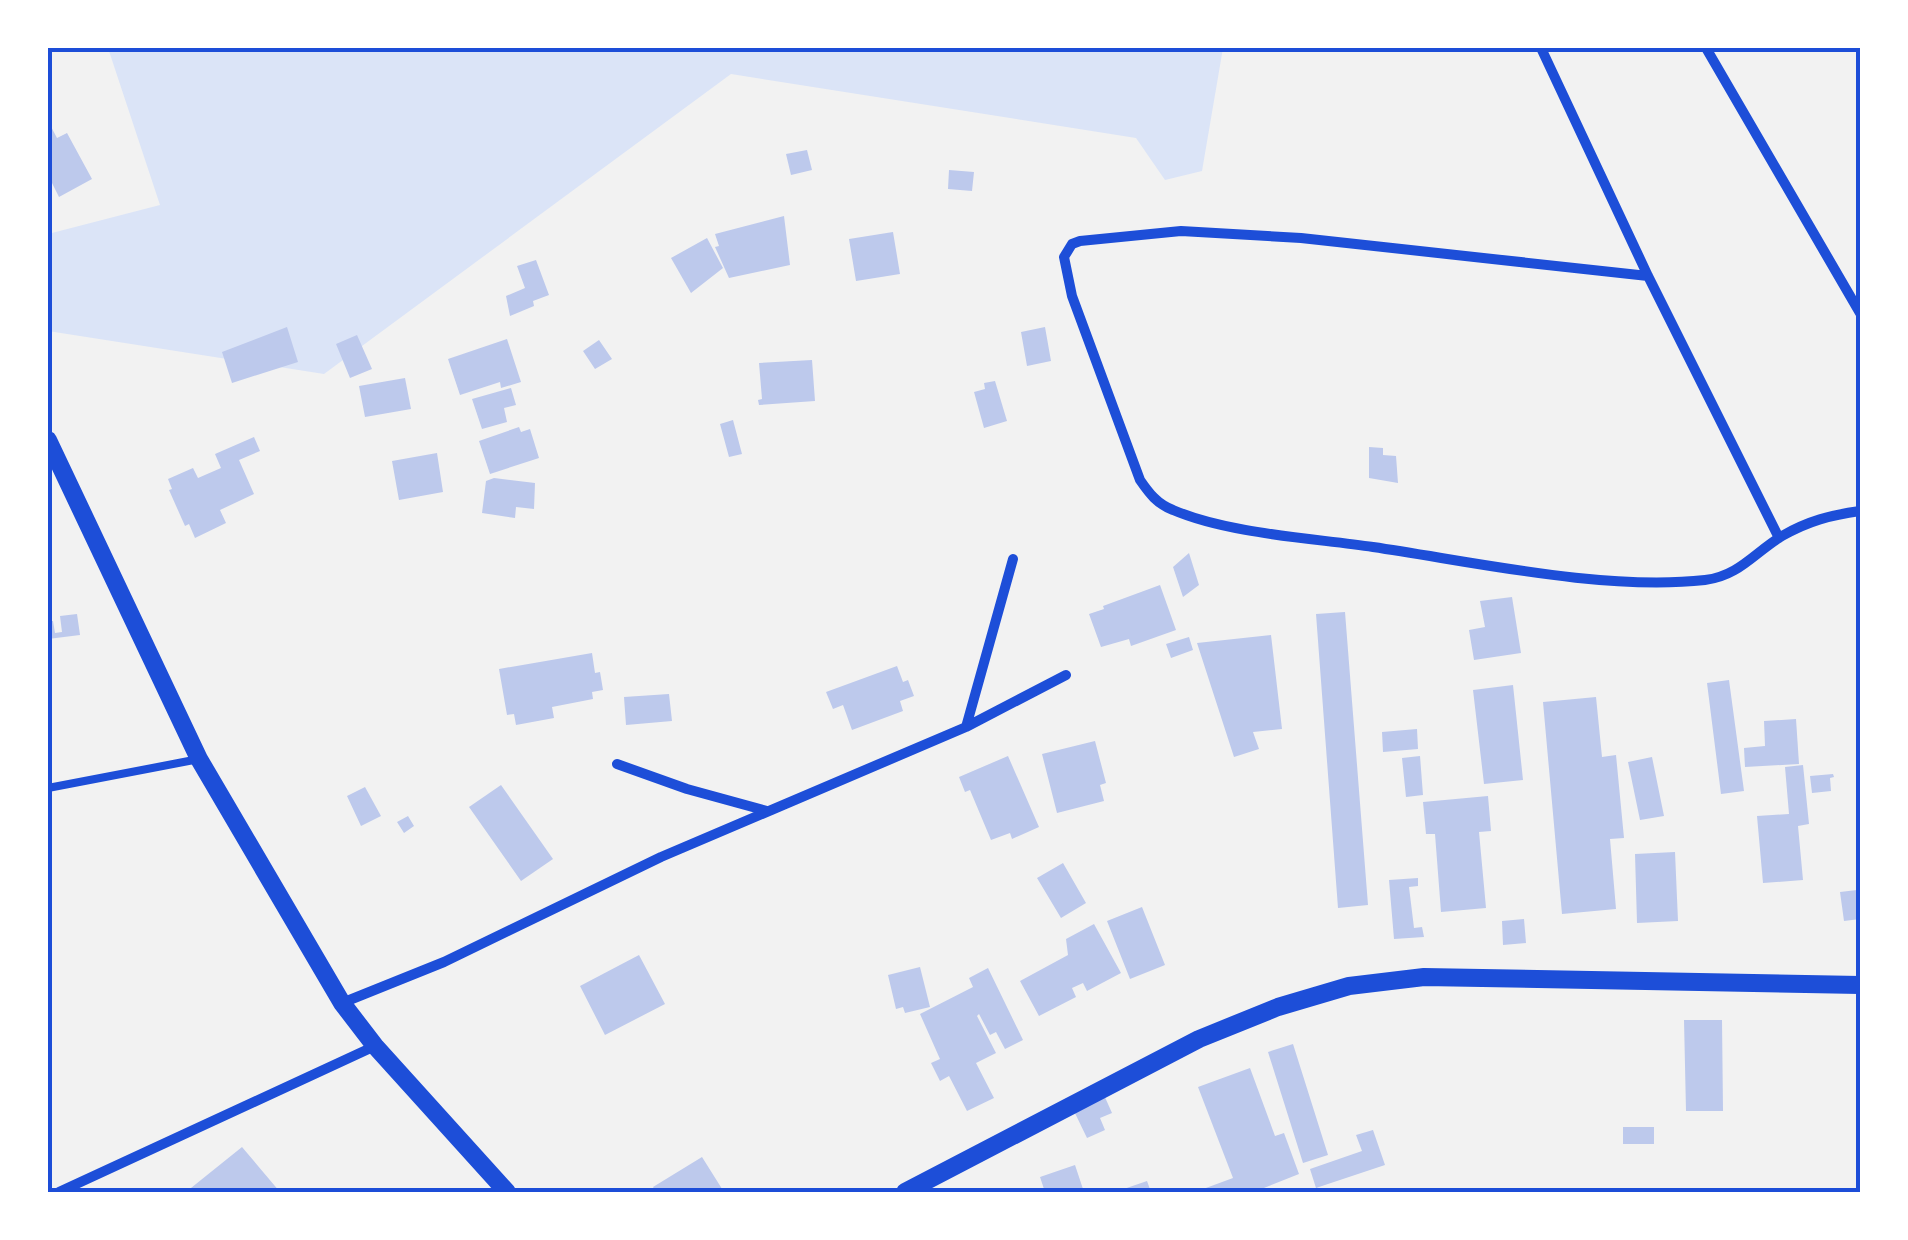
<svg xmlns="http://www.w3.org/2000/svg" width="1908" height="1240" font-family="Inter,sans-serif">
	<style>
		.green { fill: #dbe4f7 }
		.building { fill: #bdc9ec }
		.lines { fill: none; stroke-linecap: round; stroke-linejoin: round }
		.service { stroke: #1d4ed8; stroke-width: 8 }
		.minor { stroke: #1d4ed8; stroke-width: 10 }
		.tertiary { stroke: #1d4ed8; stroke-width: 18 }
		.neatline { fill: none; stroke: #1d4ed8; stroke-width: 4 }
	</style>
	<rect width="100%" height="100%" fill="#f2f2f2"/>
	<path class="green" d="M108,48H1223L1202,171L1165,180L1136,138L731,74L324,374L48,331V234L160,205Z"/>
	<path class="building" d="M48,121L57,138L67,133L92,179L59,197L48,175Z
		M807,150L812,170L791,175L786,154Z
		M949,170L974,172L972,191L948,189Z
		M784,216L790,265L729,278L715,247L719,246L715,234Z
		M893,232L900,274L856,281L849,239Z
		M707,238L723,268L691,293L671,258Z
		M536,260L549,295L533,301L534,306L510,316L506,296L525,288L517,266Z
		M287,327L298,362L232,383L222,352Z
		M1045,327L1051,361L1027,366L1021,332Z
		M357,335L372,369L350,378L336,344Z
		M507,339L521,382L501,388L500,382L460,395L448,359Z
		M599,340L612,359L595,369L583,351Z
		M812,360L815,401L759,405L758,400L762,399L759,363Z
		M405,378L411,409L365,417L359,386Z
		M995,381L1007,421L984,428L974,392L985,389L984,383Z
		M511,388L516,405L504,408L507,422L482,429L472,399Z
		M733,420L742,454L729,457L720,424Z
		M519,427L521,432L530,429L539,458L490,474L479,441Z
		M254,437L260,451L239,460L254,494L220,510L226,523L195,538L189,524L185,526L169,490L172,489L168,479L193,468L198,478L221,468L215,454Z
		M1369,447L1383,448V455L1396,456L1398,483L1369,478Z
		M437,453L443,492L399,500L392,461Z
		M494,478L535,483L534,509L516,507L515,518L482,513L486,481Z
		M1189,553L1199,585L1183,597L1173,567Z
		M1160,585L1176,630L1131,646L1129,639L1101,647L1089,614L1104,609L1103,606Z
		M1512,597L1521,653L1474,660L1469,630L1485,627L1480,601Z
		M1345,612L1368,905L1338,908L1316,614Z
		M77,614L80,635L48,639V621H53L55,633L62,632L60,616Z
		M1271,635L1282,729L1253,732L1259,749L1234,757L1197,643Z
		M1189,637L1193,650L1171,658L1166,644Z
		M592,653L595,673L600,672L603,690L592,692L593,699L552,707L554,718L516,725L514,714L507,715L499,669Z
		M897,666L903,682L908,680L914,696L900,701L903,711L852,730L843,705L833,709L826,692Z
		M1729,680L1744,791L1721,794L1707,683Z
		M1513,685L1523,780L1484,784L1473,690Z
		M669,694L672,721L626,725L624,697Z
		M1596,697L1602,757L1616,755L1624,838L1610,839L1616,909L1562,914L1543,702Z
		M1796,719L1799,764L1745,767L1744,748L1765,746L1764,721Z
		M1417,729L1418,749L1383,752L1382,732Z
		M1095,741L1106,783L1100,785L1104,801L1057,813L1042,754Z
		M1008,756L1039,827L1012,839L1010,833L991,840L970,790L965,792L959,777Z
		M1420,756L1423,795L1406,797L1402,758Z
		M1652,757L1664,816L1640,820L1628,762Z
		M1803,765L1809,824L1798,826L1803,880L1763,883L1757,816L1789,814L1785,767Z
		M1833,774L1834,777L1830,778L1831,791L1812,793L1810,776Z
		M501,785L553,859L521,881L469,807Z
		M365,787L381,816L361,826L347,796Z
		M1488,796L1491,831L1479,832L1486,908L1441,912L1435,834H1426L1423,802Z
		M408,816L414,826L404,833L397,822Z
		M1675,852L1678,921L1637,923L1635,854Z
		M1063,863L1086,903L1061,918L1037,878Z
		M1418,878V886L1409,887L1414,928L1422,927L1424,937L1394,939L1389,880Z
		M1857,890L1860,919L1844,921L1840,892Z
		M1142,907L1165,965L1130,979L1107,921Z
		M1524,919L1526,943L1503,945L1502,921Z
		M1094,924L1121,973L1087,991L1083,983L1072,988L1076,997L1039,1016L1020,981L1068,955L1066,939Z
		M639,955L665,1004L605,1035L580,986Z
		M920,967L930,1007L905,1013L903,1007L896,1009L888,975Z
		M988,968L1023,1040L1005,1049L996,1032L990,1035L979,1014L977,1016L996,1053L976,1063L994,1098L967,1111L949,1076L940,1081L931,1063L940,1059L920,1014L973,987L969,978Z
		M1684,1020H1722L1723,1111H1686Z
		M1293,1044L1328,1155L1303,1163L1268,1052Z
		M1250,1068L1275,1136L1284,1133L1299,1174L1254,1192H1195L1233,1178L1198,1087Z
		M1104,1095L1112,1113L1100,1118L1105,1130L1087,1138L1073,1109Z
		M1623,1127H1654V1144H1623Z
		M1373,1130L1385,1165L1316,1188L1310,1169L1362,1151L1356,1135Z
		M242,1147L280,1192H186Z
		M702,1157L724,1192H656L653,1187Z
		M1075,1165L1084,1192H1045L1040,1177Z
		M1147,1181L1151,1192H1115Z"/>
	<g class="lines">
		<path class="service" d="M48,788L199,759"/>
		<path class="minor" d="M1541,48L1648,276L1779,538
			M1706,48L1860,313
			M1648,276L1301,238L1181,231L1080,241L1072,244L1064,257L1072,296L1140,480C1149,493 1157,504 1173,510C1229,534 1312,538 1373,547C1475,562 1603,591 1705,580C1739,576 1755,552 1782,536C1808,521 1831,515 1860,511
			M966,727L1013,559
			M617,764L687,789L767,811
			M342,1003L444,962L661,857L966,727L1066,675
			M59,1192L375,1046"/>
		<path class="tertiary" d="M48,440L199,759L342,1003L375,1046L507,1192
			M905,1192L1199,1039L1278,1007L1349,986L1424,977L1860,985"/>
	</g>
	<rect width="1908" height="1240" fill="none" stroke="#ffffff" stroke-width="100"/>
	<rect x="50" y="50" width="1808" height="1140" class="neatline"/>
</svg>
